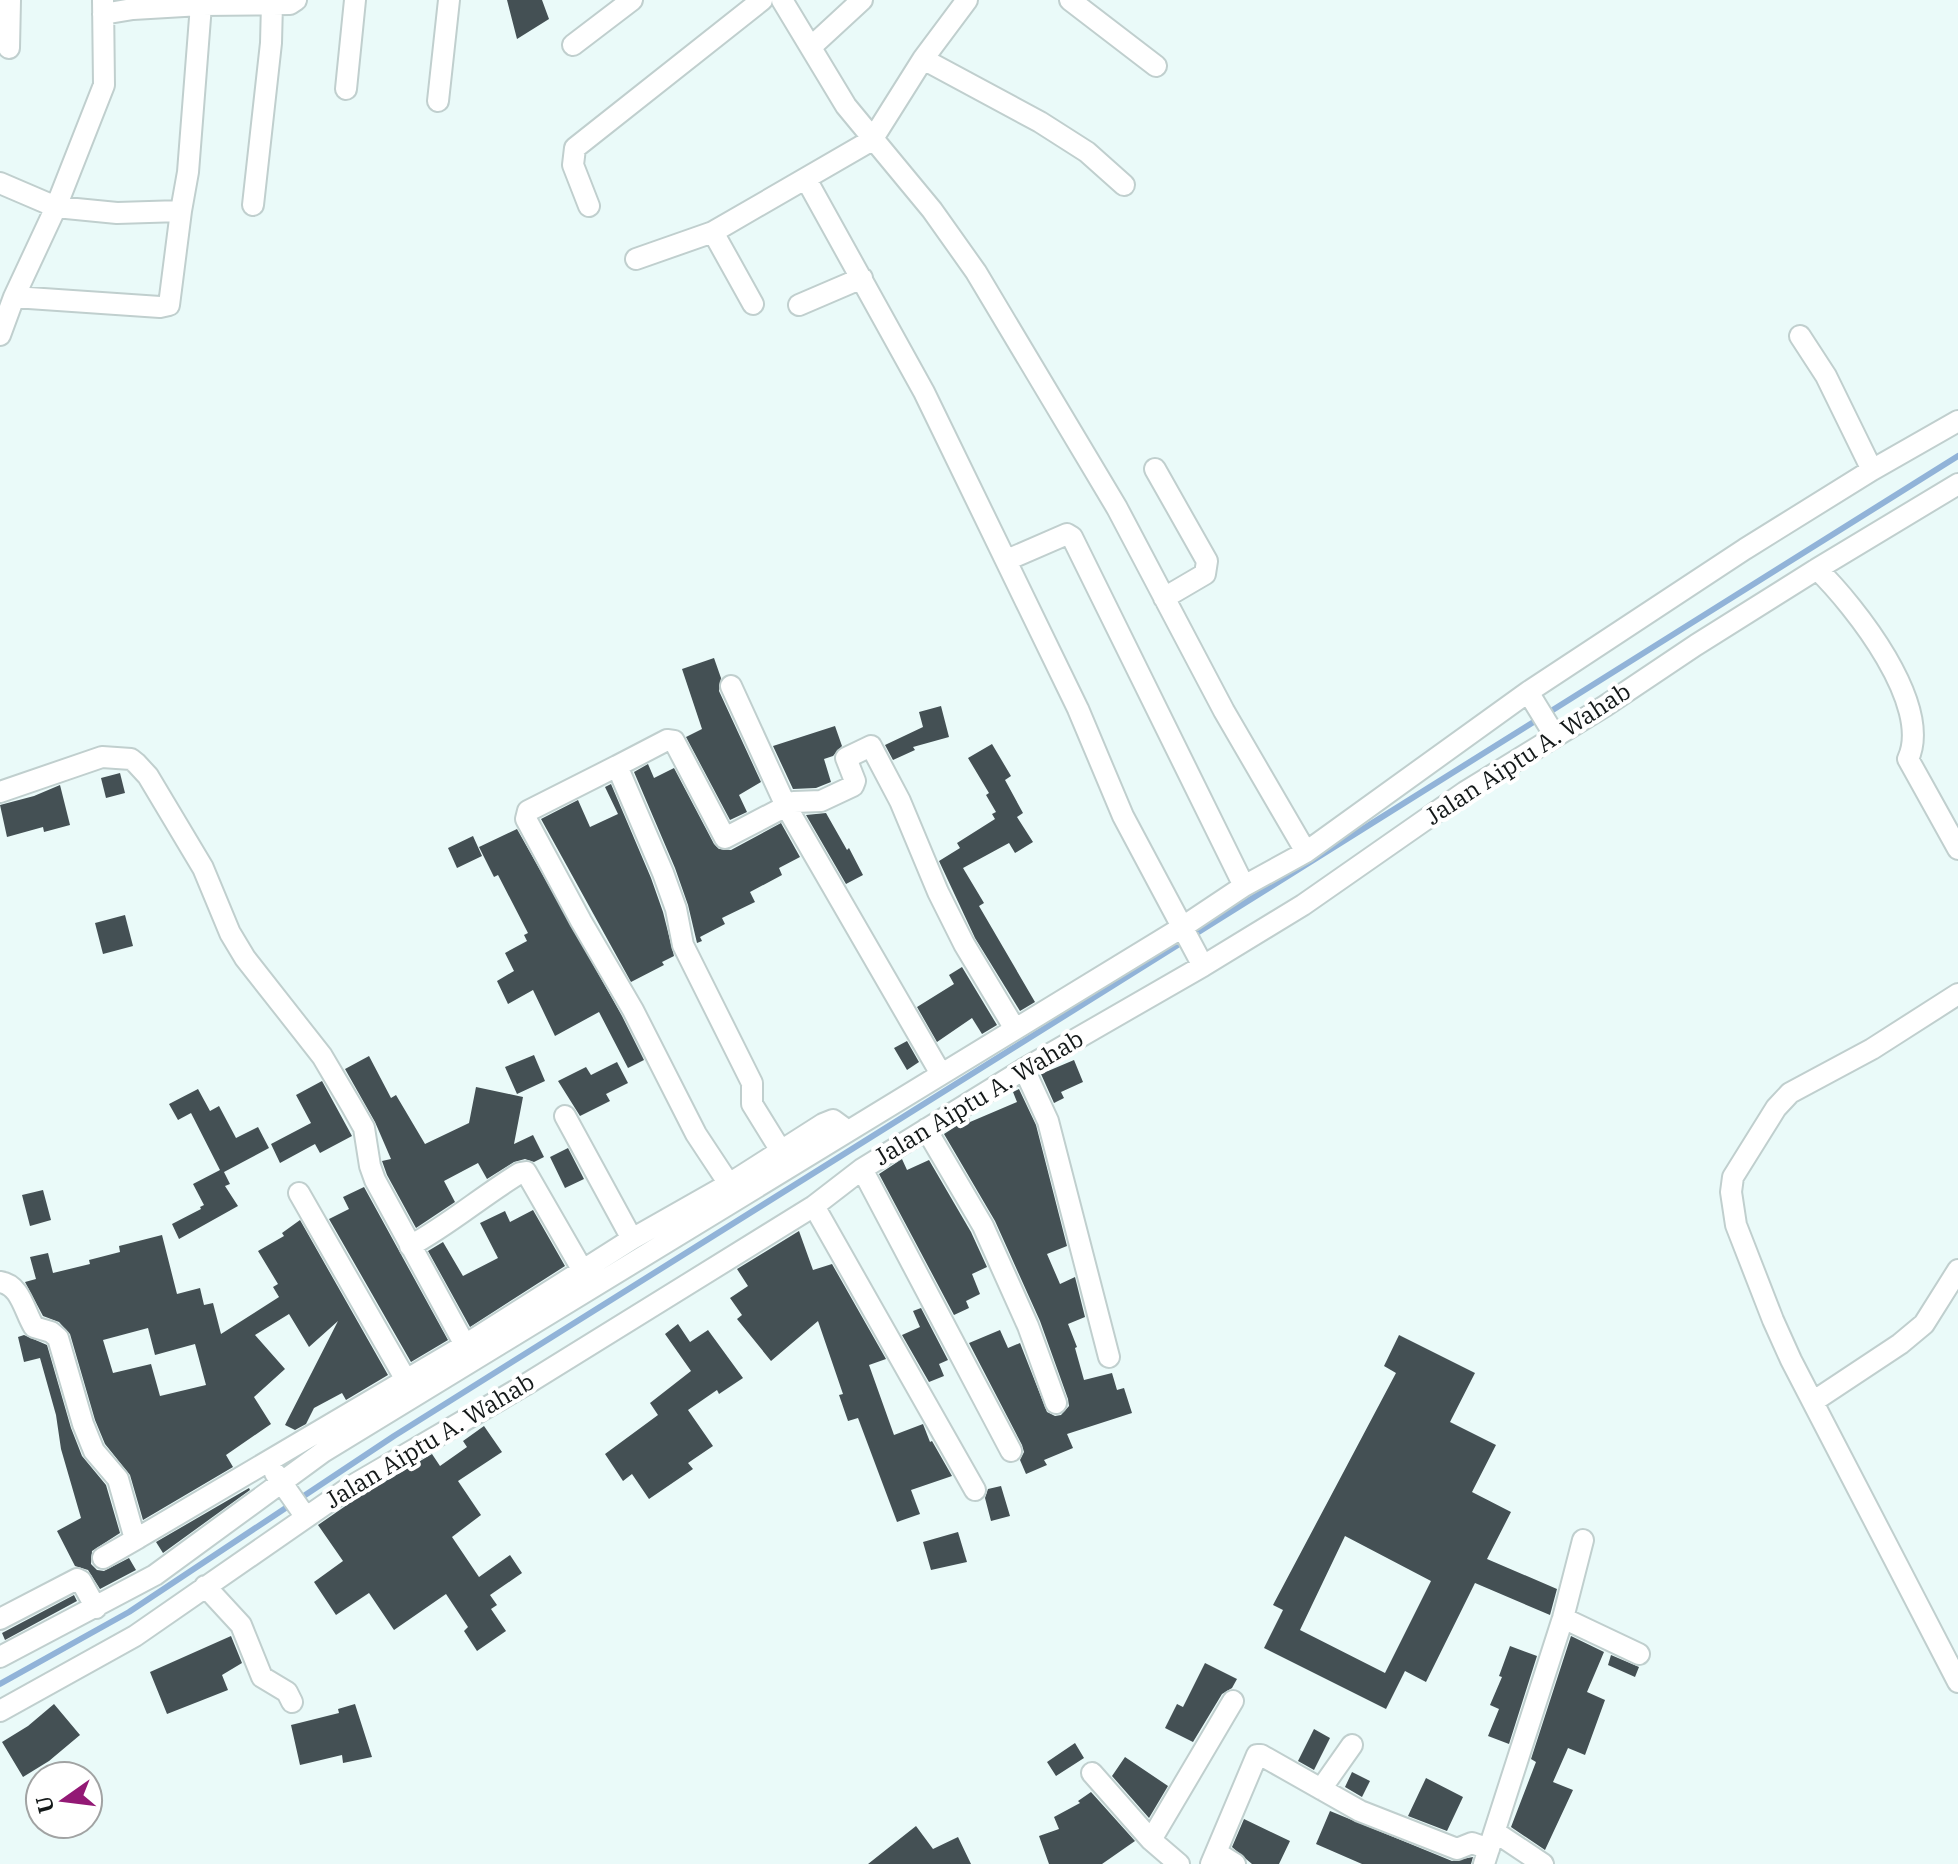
<svg xmlns="http://www.w3.org/2000/svg" width="1958" height="1864" font-family="'IBM Plex Serif',serif">
	<style>
		.lines { fill: none; stroke-linecap: round; stroke-linejoin: round }
		.stream { stroke: #91b3d8; stroke-width: 6 }
		.building { fill: #445054; fill-rule: evenodd }
		.street-casing { stroke: #c0cfce; stroke-width: 24 }
		.street { stroke: #fff; stroke-width: 20 }
		.labels { text-anchor: middle; stroke-width: 8; stroke-linejoin: round; paint-order: stroke }
		.street-label { font-size: 24px; fill: #141919; stroke: #fff }
	</style>
	<rect width="100%" height="100%" fill="#eafaf9"/>
	<g class="lines">
		<path class="stream" d="M0,1684L129,1612L394,1436L1958,456"/>
	</g>
	<path class="building" d="M507,0H542L549,19L517,39Z
		M714,658L721,678L719,691L761,782L739,795L747,812L730,820L686,737L702,729L682,669Z
		M941,706L949,737L913,747L915,750L893,760L885,745L923,727L919,712Z
		M835,726L842,746L833,756L824,759L831,782L816,788L793,789L773,746Z
		M992,744L1011,776L1005,780L1023,813L1017,817L1033,842L1015,853L1009,843L963,868L984,903L979,906L1035,1002L1020,1011L975,938L939,861L960,848L957,843L995,819L992,814L996,812L986,795L989,793L968,758Z
		M648,764L654,778L674,768L714,844L719,849L731,850L781,823L800,857L779,868L782,875L750,892L755,902L722,918L725,924L700,937L702,941L697,943L688,905L675,868L634,772Z
		M120,773L125,793L106,798L101,778Z
		M611,784L651,878L663,912L674,956L662,962L664,965L631,982L541,819L578,800L590,827L618,814L605,787Z
		M60,785L70,825L44,832L43,827L7,837L0,805L34,796Z
		M826,813L847,850L849,848L863,875L846,884L806,815Z
		M517,829L622,1016L644,1060L628,1068L599,1012L555,1036L533,990L508,1004L497,981L514,971L505,953L527,941L524,935L528,933L498,875L494,877L479,847Z
		M473,836L482,856L457,868L448,848Z
		M125,915L133,946L103,954L95,923Z
		M962,967L997,1025L982,1034L972,1018L937,1042L917,1007L954,984L949,975Z
		M907,1041L919,1062L907,1070L894,1048Z
		M534,1055L545,1081L517,1094L505,1067Z
		M369,1056L391,1098L396,1095L425,1144L469,1123L476,1087L523,1097L514,1144L533,1135L544,1157L534,1162L525,1159L514,1162L487,1179L478,1163L444,1181L455,1202L416,1228L387,1175L382,1161L391,1159L375,1122L345,1069Z
		M1074,1060L1083,1082L1061,1092L1064,1098L1054,1103L1041,1074Z
		M617,1062L628,1083L606,1094L610,1101L580,1116L558,1081L586,1067L591,1075Z
		M322,1081L352,1136L320,1153L315,1144L280,1163L271,1144L311,1123L296,1095Z
		M198,1089L210,1111L219,1106L236,1138L258,1127L269,1148L224,1172L230,1184L225,1186L238,1206L179,1239L172,1224L201,1209L200,1207L204,1205L193,1184L220,1170L191,1113L178,1120L169,1104Z
		M1019,1089L1036,1125L1067,1246L1047,1254L1060,1284L1075,1277L1085,1317L1068,1324L1077,1347L1075,1348L1084,1380L1112,1373L1117,1390L1124,1388L1132,1413L1067,1434L1073,1448L1044,1460L1047,1465L1026,1474L1020,1460L1024,1452L1022,1445L969,1343L1000,1330L1008,1348L1020,1343L1047,1412L1055,1416L1061,1415L1069,1406L1068,1399L1040,1321L995,1221L944,1134L969,1118L970,1122L1017,1102L1013,1092Z
		M568,1148L584,1179L565,1188L550,1157Z
		M902,1159L907,1170L929,1160L971,1232L987,1267L972,1274L980,1294L966,1301L969,1308L954,1315L879,1174Z
		M364,1187L448,1340L411,1362L329,1219L349,1209L343,1197Z
		M43,1190L51,1220L30,1226L22,1195Z
		M533,1210L565,1266L470,1327L428,1251L443,1242L463,1276L498,1258L480,1223L505,1211L510,1222Z
		M300,1220L388,1375L346,1400L342,1393L314,1408L306,1424L295,1430L285,1425L338,1321L309,1347L289,1314L255,1335L285,1369L254,1397L271,1424L226,1455L233,1467L143,1520L130,1475L105,1444L95,1420L70,1334L59,1322L43,1316L25,1282L36,1279L30,1257L48,1253L53,1273L90,1264L89,1260L120,1252L119,1246L162,1235L177,1294L200,1288L204,1305L213,1303L221,1334L279,1297L273,1287L278,1284L258,1251L284,1236L282,1233ZM148,1328L155,1355L195,1344L206,1385L160,1396L151,1364L113,1373L103,1340Z
		M799,1231L813,1270L832,1264L886,1359L869,1365L894,1435L923,1424L930,1442L932,1441L952,1476L911,1490L920,1514L897,1522L858,1418L848,1421L839,1395L843,1394L818,1321L771,1361L737,1319L742,1315L730,1298L748,1286L737,1269Z
		M921,1308L948,1360L939,1364L944,1376L929,1382L902,1335L920,1327L913,1311Z
		M678,1324L690,1342L708,1330L743,1378L719,1394L717,1390L688,1410L713,1446L688,1463L693,1469L649,1499L632,1474L623,1481L605,1454L658,1415L650,1403L691,1371L665,1334Z
		M24,1335L47,1345L71,1428L82,1456L106,1485L120,1533L92,1551L91,1564L97,1570L104,1571L129,1558L136,1570L100,1589L88,1570L75,1566L57,1531L81,1518L61,1449L56,1415L40,1358L24,1362L18,1337Z
		M1399,1335L1475,1373L1450,1422L1496,1445L1472,1492L1511,1512L1487,1559L1557,1589L1550,1615L1475,1583L1426,1682L1405,1671L1386,1709L1264,1648L1283,1610L1273,1605L1396,1373L1384,1366ZM1345,1536L1431,1581L1385,1673L1300,1630Z
		M484,1426L502,1452L458,1481L481,1515L452,1537L479,1577L510,1555L522,1573L490,1595L497,1605L491,1609L506,1631L477,1651L464,1631L468,1627L446,1594L394,1630L369,1593L336,1615L314,1582L343,1561L318,1525L357,1498L432,1454L440,1466L467,1447L463,1441Z
		M1001,1486L1010,1516L991,1521L985,1498L988,1489Z
		M249,1488L250,1490L163,1553L156,1542Z
		M958,1532L967,1562L931,1570L923,1542Z
		M74,1595L77,1601L5,1640L2,1633Z
		M231,1636L242,1663L222,1675L228,1690L167,1714L150,1672Z
		M1571,1636L1604,1652L1587,1692L1605,1700L1585,1755L1568,1748L1553,1782L1573,1790L1545,1850L1511,1827L1536,1762L1531,1759Z
		M1510,1646L1537,1656L1509,1744L1488,1736L1499,1709L1490,1705L1502,1677L1499,1676Z
		M1611,1655L1639,1667L1635,1677L1608,1665Z
		M1205,1663L1237,1679L1232,1688L1222,1694L1193,1742L1165,1728L1177,1704L1183,1707Z
		M54,1704L80,1735L49,1761L23,1777L2,1742L28,1726Z
		M355,1704L372,1757L343,1763L342,1755L300,1765L291,1725L339,1713L338,1709Z
		M1314,1729L1330,1738L1314,1770L1298,1761Z
		M1075,1743L1084,1758L1056,1776L1047,1762Z
		M1125,1757L1168,1786L1149,1818L1112,1776Z
		M1352,1772L1370,1781L1362,1797L1345,1787Z
		M1426,1778L1463,1797L1447,1831L1408,1816Z
		M1091,1792L1135,1841L1102,1864H1049L1039,1836L1059,1829L1054,1817L1080,1803L1078,1801Z
		M1330,1811L1452,1861L1473,1857L1471,1864H1362L1316,1844Z
		M1244,1819L1290,1841L1279,1864H1252L1232,1847Z
		M916,1826L933,1849L958,1837L971,1864H868Z"/>
	<g class="lines">
		<defs>
			<path id="street" d="M103,0L104,85L56,207L117,213L181,211L188,172L201,5L290,4L296,0
				M782,0L846,106L932,210L976,272L1117,508L1224,711L1306,852
				M1070,0L1156,66
				M103,14L133,9L201,5
				M573,45L632,0
				M811,47L862,0
				M9,48L10,0
				M923,59L1040,122L1087,152L1124,185
				M346,89L355,0
				M438,101L449,0
				M806,179L924,392L1078,709L1123,816L1203,966
				M0,183L56,207L14,297
				M253,205L271,43L272,3
				M589,206L573,165L575,148L762,0
				M713,232L753,304
				M636,259L713,232L872,140L923,59L967,0
				M799,305L862,278
				M0,335L14,297L160,307L169,305L181,211
				M1800,336L1826,376L1872,470
				M1155,469L1207,561L1205,574L1164,598
				M1007,560L1067,534L1072,537L1244,886
				M1817,569C1855,606 1933,705 1908,759L1958,849
				M731,686L786,806L941,1074
				M1528,692L1555,736
				M617,766L528,811L526,819L581,921L633,1010L696,1134L729,1184
				M0,792L102,757L131,759L136,763L148,776L203,868L230,933L245,958L322,1056L351,1105L364,1128L370,1166L375,1180L465,1345
				M1958,994L1872,1049L1790,1093L1776,1108L1733,1177L1731,1192L1736,1225L1773,1320L1791,1360L1958,1682
				M1024,1069L1048,1121L1109,1357
				M565,1116L632,1239
				M926,1129L983,1226L1028,1326L1056,1403
				M781,1151L752,1104V1083L683,945L676,909L663,873L617,766L667,740L674,741L725,838L794,802L821,801L853,786L855,781L846,758L871,746L900,801L938,892L964,944L1015,1029
				M862,1169L1011,1451
				M299,1193L406,1380
				M814,1206L975,1490
				M410,1246C449,1225 482,1196 520,1173L526,1172L583,1271
				M0,1282C21,1285 24,1311 34,1327L51,1332L58,1338L83,1424L94,1451L118,1479L133,1532L138,1538L465,1345L632,1239L729,1184L823,1124L833,1120L848,1131
				M1814,1401L1900,1344L1924,1324L1958,1270
				M275,1473L305,1516
				M103,1558L138,1538
				M205,1586L241,1625L262,1677L287,1692L292,1702
				M1563,1618L1639,1654
				M0,1619L77,1579L81,1581L96,1608
				M0,1657L155,1575L323,1452L1181,928L1244,886L1306,852L1528,692L1745,549L1872,470L1958,421
				M0,1711L135,1636L350,1487L525,1385L814,1206L862,1169L1024,1069L1203,966L1303,905L1465,792L1605,706L1696,645L1817,569L1958,484
				M1092,1773L1151,1840L1179,1864
				M1321,1789L1352,1745
				M1495,1832L1543,1864
				M1151,1840L1233,1701
				M1217,1853L1235,1864
				M1211,1864L1257,1755H1261L1360,1811L1457,1849L1472,1843L1489,1849
				M1484,1864L1563,1618L1583,1540"/>
		</defs>
		<use href="#street" class="street-casing"/>
		<use href="#street" class="street"/>
	</g>
	<g class="labels">
		<g class="street-label">
			<text transform="translate(1528 754) rotate(-33)" y="8">Jalan Aiptu A. Wahab</text>
			<text transform="translate(979 1098) rotate(-31)" y="8">Jalan Aiptu A. Wahab</text>
			<text transform="translate(430 1441) rotate(-31)" y="8">Jalan Aiptu A. Wahab</text>
		</g>
	</g>
	<g transform="translate(64 1800) rotate(256)"><circle r="38" fill="#ffffff" stroke="#a1a3a3" stroke-width="2"/>
	<path d="M0-6L14 30L0 20L-14 30Z" fill="#931975"/>
	<text y="-12" font-size="22" font-weight="bold" text-anchor="middle" fill="#141919">U</text>
	</g>
</svg>
